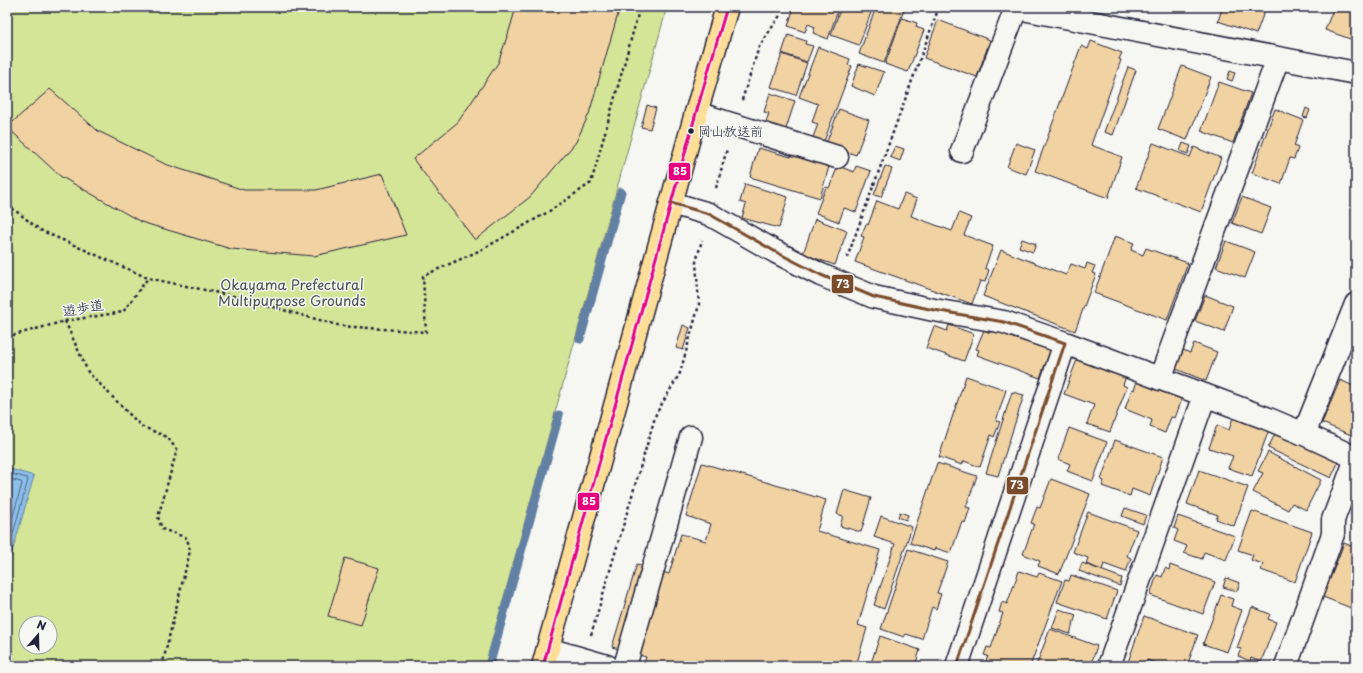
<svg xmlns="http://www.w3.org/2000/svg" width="1363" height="673" font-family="'Playpen Sans','Klee One',sans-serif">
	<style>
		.green { fill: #d4e598; stroke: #7b846a; fill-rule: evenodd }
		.water { fill: #8dbfe9; stroke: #6280a3 }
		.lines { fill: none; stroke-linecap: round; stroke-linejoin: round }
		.shore { stroke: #4d6181; stroke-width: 1 }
		.stream { stroke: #6280a3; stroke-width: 9 }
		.building { fill: #f1d2a3; stroke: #22223b }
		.minor-casing { stroke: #22223b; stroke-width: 25 }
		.highway-casing { stroke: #22223b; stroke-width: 25 }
		.path { stroke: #22223b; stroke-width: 2.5; stroke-dasharray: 3 3; stroke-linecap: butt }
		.minor { stroke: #f6f6f2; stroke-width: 22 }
		.highway { stroke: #fedd96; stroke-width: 22 }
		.bus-1-casing { stroke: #f6f6f2; stroke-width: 6 }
		.bus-2-casing { stroke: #f6f6f2; stroke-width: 6 }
		.bus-1 { stroke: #e5007d; stroke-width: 3 }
		.bus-2 { stroke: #7a4b2a; stroke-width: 3 }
		.bus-dot { fill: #22223b; stroke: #f6f6f2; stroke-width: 1.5 }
		.labels { text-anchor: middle; stroke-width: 3; stroke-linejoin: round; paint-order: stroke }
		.bus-label { font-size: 13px; fill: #22223b; stroke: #f6f6f2; text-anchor: start }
		.park-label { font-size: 14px; fill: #4e5352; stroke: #f6f6f2 }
		.street-label { font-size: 14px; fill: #22223b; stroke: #f6f6f2 }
		.line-badge { stroke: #f6f6f2; stroke-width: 1.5 }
		.badge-label { font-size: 11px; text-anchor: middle; font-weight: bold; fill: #fff }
	</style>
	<rect width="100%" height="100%" fill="#f6f6f2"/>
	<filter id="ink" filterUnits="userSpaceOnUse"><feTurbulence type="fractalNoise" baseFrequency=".025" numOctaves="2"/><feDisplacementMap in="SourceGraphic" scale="8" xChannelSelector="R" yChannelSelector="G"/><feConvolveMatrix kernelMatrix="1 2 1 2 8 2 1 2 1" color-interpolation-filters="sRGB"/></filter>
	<g filter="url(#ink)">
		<path class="green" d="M7,7H667L485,666H7ZM26,623H50V647H26Z"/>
		<path class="water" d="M7,468L34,476L7,570Z"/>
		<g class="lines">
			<path class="shore" d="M7,473L27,478L28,480L7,555
				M7,478L21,482L22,484L7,537"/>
			<path class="stream" d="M580,339L621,192
				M489,666L559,415"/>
		</g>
		<path class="building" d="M7,7H12L7,21Z
			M516,7H620L589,114L576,142L530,197L475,240L413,159L458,122L498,63L510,28Z
			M794,7H839L828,39L813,33L815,27L808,24L805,32L788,26Z
			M841,7H873L859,45L831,35Z
			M876,7H897L904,10L884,63L859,54Z
			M1217,7H1266L1256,34L1218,21L1222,9Z
			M1334,7H1356V41L1325,30Z
			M902,18L917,23L916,27L924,30L908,72L885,64Z
			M938,20L990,40L977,77L924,58Z
			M788,35L806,41L805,44L813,46L807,62L782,53Z
			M1091,41L1122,53L1119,59L1121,60L1091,145L1122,157L1108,198L1035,171L1081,46L1088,49Z
			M818,47L850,59L848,65L852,66L823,144L812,140L818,124L812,122L818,104L799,97Z
			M782,54L807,63L796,95L771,87Z
			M859,64L884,72L875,96L851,86Z
			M1182,66L1211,77L1187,140L1158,129Z
			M1128,67L1136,70L1113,135L1104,132Z
			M1230,71L1235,73L1232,81L1227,79Z
			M1219,82L1251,93L1233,143L1201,131Z
			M50,89L98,131L165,164L244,190H316L382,174L406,235L314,256L231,249L141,222L60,176L7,127Z
			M770,93L795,101L784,135L764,128L769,113L764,112Z
			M647,105L656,108L650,129L641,127Z
			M1306,108L1310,110L1307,118L1303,117Z
			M839,109L869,120L856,155L826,144Z
			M1275,109L1303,120L1294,146L1298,148L1294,159L1290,158L1281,184L1252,173Z
			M1016,143L1035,150L1026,174L1007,167Z
			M1153,143L1190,157L1194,147L1221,158L1201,212L1136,188Z
			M1183,143L1191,146L1188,154L1180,151Z
			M895,146L904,149L900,161L890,157Z
			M758,148L791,157L793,153L830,163L820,198L750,177Z
			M838,166L854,172L856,166L871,171L856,212L844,208L839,222L816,213L826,187L829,188Z
			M885,166L892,169L881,197L874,195Z
			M745,184L788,197L779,228L742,218L746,204L740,202Z
			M904,194L917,199L911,216L952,231L959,213L971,218L964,235L993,246L985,268L989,270L985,282L980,281L972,304L855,262L864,237L861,236L866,224L868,225L877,201L898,209Z
			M1242,197L1271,208L1261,234L1232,223Z
			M815,219L847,231L835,265L803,254Z
			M1115,236L1134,243L1131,250L1143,255L1146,248L1188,263L1167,320L1094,293Z
			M1022,239L1036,244L1033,252L1019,247Z
			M1226,241L1255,252L1245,278L1216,267Z
			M1001,250L1066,275L1071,264L1085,269L1087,263L1095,266L1092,273L1096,274L1075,331L983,296Z
			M1205,295L1233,306L1224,332L1195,321Z
			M683,325L690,328L683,350L676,348Z
			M949,325L974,334L964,361L926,348L934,326L947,331Z
			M991,329L1015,339L1017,332L1052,346L1040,378L977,355L979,350L976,349L984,330L990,333Z
			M1194,343L1217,352L1206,381L1176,369L1183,350L1190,353Z
			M1078,357L1126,376L1123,385L1127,387L1110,432L1087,424L1094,405L1064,394Z
			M966,376L1006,390L996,421L1000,422L994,437L991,435L980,467L964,461L962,465L939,457Z
			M1138,378L1151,383L1149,387L1182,399L1175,418L1171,417L1165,433L1150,427L1152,420L1125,409L1132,389L1134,390Z
			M1340,380L1356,387V437L1322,423Z
			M1012,392L1024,395L998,476L986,473Z
			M1234,414L1270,427L1252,476L1228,468L1233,456L1209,448L1217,425L1229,430Z
			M1069,428L1107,442L1093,481L1067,471L1070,464L1058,459Z
			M1277,430L1340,459L1331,478L1268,448Z
			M1115,440L1163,457L1150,496L1132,489L1130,496L1102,486L1104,481L1101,480Z
			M1268,452L1321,480L1306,510L1292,503L1288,510L1253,492L1263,473L1258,471Z
			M702,463L826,500L817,531L880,550L858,625L867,628L856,666H643L646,657L612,647L637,564L669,574L681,534L706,541L711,524L686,516Z
			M937,463L977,476L966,507L970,508L965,523L962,521L951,553L935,548L934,551L910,543Z
			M1199,470L1248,487L1234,526L1216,519L1218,515L1187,504Z
			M1051,479L1090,494L1059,574L1038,566L1040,561L1023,554L1034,524L1031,523L1037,507L1040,508Z
			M844,490L871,498L861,532L840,526L843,516L837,514Z
			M1125,508L1146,515L1143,524L1122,516Z
			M1252,511L1312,532L1295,582L1261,570L1263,564L1251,560L1253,555L1238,550Z
			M900,512L908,515L906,520L898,517Z
			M1088,512L1137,530L1127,556L1131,558L1126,572L1104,564L1102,570L1086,564L1088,558L1073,552Z
			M881,516L912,527L884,609L874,605L895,544L874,537Z
			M1178,516L1235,536L1226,560L1204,552L1202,559L1184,553L1187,546L1174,541L1178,530L1174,528Z
			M1344,543L1356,548V610L1323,597Z
			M908,549L948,562L937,593L941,594L936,609L932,607L922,639L906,634L904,637L881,629Z
			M345,558L379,568L361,625L328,616Z
			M1082,563L1122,578L1120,586L1079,571Z
			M1170,565L1215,582L1203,614L1150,595L1157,575L1162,577L1165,568L1169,570Z
			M1019,571L1037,577L1039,573L1062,581L1030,666H984L988,656L984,655L987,647L991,648L1003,613L999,612L1002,602L1007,604Z
			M1071,575L1117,591L1107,619L1057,602L1065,580L1069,581Z
			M1226,578L1240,583L1237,591L1223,587Z
			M1221,595L1233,599L1231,606L1242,610L1227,652L1203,644Z
			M1252,607L1270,614L1268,619L1276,622L1261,662L1251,658L1250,661L1238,656L1241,649L1237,648Z
			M1059,609L1076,615L1070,634L1052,628Z
			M1144,616L1198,635L1187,666H1159V664L1147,660L1145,666H1130L1127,665Z
			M1050,629L1097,646L1091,664L1082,660L1080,666H1036Z
			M880,636L920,650L915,666H870Z
			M1197,660L1211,666H1195Z"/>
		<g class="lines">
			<defs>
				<path id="minor" d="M1012,7L1356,73
					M696,113L837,157
					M962,151L1016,8
					M671,203L709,214L776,252L821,275L874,297L934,310L1004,322L1065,343L1266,418L1304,434L1356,458
					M1160,379L1278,58
					M1304,434L1356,304
					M548,649L607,666
					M625,666L691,437
					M957,666L1065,343
					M1109,666L1205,395
					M1286,666L1333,534V520L1356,459"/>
				<path id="highway" d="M543,666L696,113L727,7"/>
			</defs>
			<use href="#minor" class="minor-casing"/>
			<use href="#highway" class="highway-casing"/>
			<path class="path" d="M742,100L759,47L781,14
				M716,188L727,149
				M7,204L40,230L148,278L233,296L341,326L426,332L423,276L483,249L548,212L591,183L640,7
				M847,258L939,7
				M65,321L88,372L141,426L167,437L177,450L158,517L162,529L187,538L190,551L162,666
				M7,337L65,321L123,312L148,278
				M591,635L656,414L680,373L699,305L696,262L702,240"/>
			<use href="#minor" class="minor"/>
			<use href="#highway" class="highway"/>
			<defs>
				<path id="bus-1" d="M543,666L696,113L727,7"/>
				<path id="bus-2" d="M671,203L709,214L776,252L821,275L874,297L934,310L1004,322L1065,343L957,666"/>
			</defs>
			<use href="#bus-1" class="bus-1-casing"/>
			<use href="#bus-2" class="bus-2-casing"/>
			<use href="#bus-1" class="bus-1"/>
			<use href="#bus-2" class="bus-2"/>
		</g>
	</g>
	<circle class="bus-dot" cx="691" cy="131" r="3.5"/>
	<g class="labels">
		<g class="bus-label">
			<text x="698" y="136">岡山放送前</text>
		</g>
		<g class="park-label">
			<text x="292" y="290">Okayama Prefectural<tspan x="292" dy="16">Multipurpose Grounds</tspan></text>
		</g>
		<g class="street-label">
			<text transform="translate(83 308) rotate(-10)" y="5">遊歩道</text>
		</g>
	</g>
	<g class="line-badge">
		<rect x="668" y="162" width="23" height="19" rx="4" fill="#e5007d"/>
		<rect x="831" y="274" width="23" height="20" rx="4" fill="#7a4b2a"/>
		<rect x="1006" y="476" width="23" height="19" rx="4" fill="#7a4b2a"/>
		<rect x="577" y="492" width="23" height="19" rx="4" fill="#e5007d"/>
	</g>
	<g class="badge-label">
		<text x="680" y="175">85</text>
		<text x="843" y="288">73</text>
		<text x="1017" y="489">73</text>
		<text x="589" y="505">85</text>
	</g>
	<rect width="1363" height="673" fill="none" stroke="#f6f6f2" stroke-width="24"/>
	<rect x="12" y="12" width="1339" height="649" fill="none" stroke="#22223b" stroke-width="1.5" filter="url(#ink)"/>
	<g transform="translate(38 635) rotate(20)"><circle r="19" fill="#f6f6f2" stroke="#a1a1a9"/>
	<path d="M0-3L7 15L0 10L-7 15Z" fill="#22223b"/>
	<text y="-6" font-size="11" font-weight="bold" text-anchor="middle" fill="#22223b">N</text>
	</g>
</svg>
